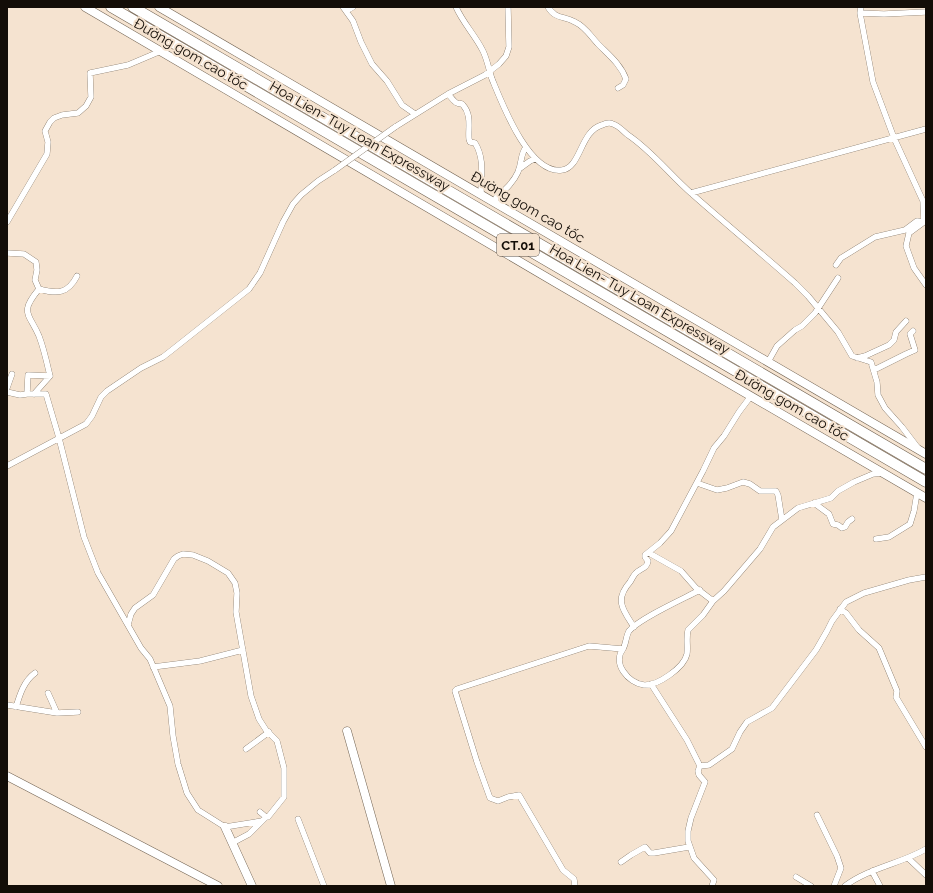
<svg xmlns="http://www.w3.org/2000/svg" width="933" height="893" font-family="Raleway,sans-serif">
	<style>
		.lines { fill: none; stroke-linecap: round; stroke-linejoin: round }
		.street-casing { stroke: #736453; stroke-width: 6 }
		.secondary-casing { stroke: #736453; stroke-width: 9 }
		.highway-casing { stroke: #736453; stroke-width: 11 }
		.street { stroke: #fff; stroke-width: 5.5 }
		.secondary { stroke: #fff; stroke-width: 8 }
		.highway { stroke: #fff; stroke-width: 10 }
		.street-bridge-casing { stroke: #736453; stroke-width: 6; stroke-linecap: butt }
		.street-bridge { stroke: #fff; stroke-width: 5.5 }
		.labels { text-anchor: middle; stroke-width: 4; stroke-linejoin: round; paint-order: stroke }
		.shield { fill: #f5e3d0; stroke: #574d43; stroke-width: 1 }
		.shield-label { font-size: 13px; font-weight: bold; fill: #130d07 }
		.street-label { font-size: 14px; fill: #130d07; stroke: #f5e3d0 }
	</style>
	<rect width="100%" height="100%" fill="#f5e3d0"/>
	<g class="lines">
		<defs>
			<path id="street" d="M343,7L353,21L361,42L372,64L387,81L402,105L415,114
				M456,7C463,23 475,35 483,51C487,59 489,70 492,79C502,103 529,175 562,170C581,168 580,131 602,125C606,123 610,122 613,124C619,126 623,131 628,135C652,151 670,175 692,194C726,224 761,253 795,283L808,296L838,332L852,356L871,362L877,382L878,395L885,408L902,427L918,448
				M548,7C555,19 564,16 575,22C586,27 591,37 599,45C610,56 621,65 626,79L623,85L618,88
				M346,11L353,7
				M860,13L884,14L926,12
				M448,94C451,97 454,102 457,103C462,105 460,102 463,105C472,115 468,128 469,139L470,142L475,143C485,159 481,177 481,195
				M395,127L448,94L485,75L499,64L506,56L509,47L508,7
				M519,169L530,161L535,159
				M691,193L926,129
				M496,203L495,200L497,196C505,191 514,181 518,172C522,163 520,155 526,147
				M7,222L47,154L48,142L45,131L50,122L54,118L62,115L78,113L86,106L91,97L90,73L128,65L161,51
				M924,222L909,233L906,246L914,268L926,285
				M7,253L24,254L36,262L37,270L35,280L39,289C19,313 29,313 39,336C44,349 47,363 50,376L28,375L27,394H46L59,438L84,537L98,573L141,648L150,659L170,706L173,736L178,764L187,793L198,810L225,827L262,821L249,834L232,843
				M836,265L841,258L875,237L905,230L917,221L924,222L923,201L894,138L873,82L860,13L861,7
				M39,289C57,294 68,294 77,276
				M857,358L865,356L889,345L894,340L896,332L906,321
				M768,362L777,346L795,330L802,326L815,313L838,278
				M874,370L906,354L915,350L910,334L913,331
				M7,388L12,374
				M7,392L20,395L27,394
				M34,394L50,376
				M7,466L86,424L92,416L101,397L107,391L141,368L163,357L172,350L249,289L260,273L283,222L293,204L301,195L318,181L335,170
				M697,483L717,490L727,488L743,482L750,484L760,491H776L778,495L782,520
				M814,503L829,514L833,524L838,525L842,528L845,527L848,522L852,519
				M876,539L889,537L910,524L914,511L917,493
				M649,553L681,571L696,588L713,601
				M840,609L846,613L859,630L879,648L897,691L896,697L926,747
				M128,625L131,614L135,608L153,595L174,559L178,556L183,554L193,555L208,561L228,573L235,583L237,593L236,612L251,696L259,719L266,730L277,741L284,768V797L268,817H266
				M634,627C623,610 614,600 630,582C632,579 634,574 637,572C642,568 647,568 648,561L645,557V555L660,543L671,531L703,471L714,448L724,436L739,412L751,396
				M623,649C612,663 628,683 644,685C657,686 684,668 687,654C688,646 686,638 688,630L703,615L713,601L724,591L760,549L773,527L798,508L831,498L838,491L854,482L873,474L882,473
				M153,667L200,661L243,650
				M651,684L687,740L700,766
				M48,693L57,713L78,712
				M7,705L57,713
				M16,707C20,694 24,681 35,673
				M246,749L269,732
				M700,766L709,765L732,749L740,732L747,722L772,708L816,650L827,631L832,621L846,602L864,593L909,580L926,577
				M700,766L698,771L699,775L705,782L691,818L688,831V841L694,858L714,880L712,886
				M260,812L266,817L263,820
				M817,815L837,856L841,868L834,886
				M298,819L324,886
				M908,858L926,875
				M621,862L631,855L645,847L650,853H654L689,847
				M872,871L880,886
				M796,877L811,886
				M575,886L574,879L563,870L519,795L508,797L498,801L490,798L477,762L455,691L457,689L589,646L623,649C626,644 626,636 629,631C640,618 683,599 700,590
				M845,886C869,868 900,864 926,849"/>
			<path id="secondary" d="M85,7L558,284L926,498
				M159,7L926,454
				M347,731L391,886
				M7,776L218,886
				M225,827L252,886"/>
			<path id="highway" d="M111,7L926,482
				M133,7L926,469"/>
		</defs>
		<use href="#street" class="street-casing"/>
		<use href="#secondary" class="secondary-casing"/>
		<use href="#highway" class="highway-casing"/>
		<use href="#street" class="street"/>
		<use href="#secondary" class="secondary"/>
		<use href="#highway" class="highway"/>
		<defs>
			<path id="street-bridge" d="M335,170L395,127"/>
		</defs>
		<use href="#street-bridge" class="street-bridge-casing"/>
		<use href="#street-bridge" class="street-bridge"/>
	</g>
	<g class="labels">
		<rect class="shield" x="497" y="234" width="42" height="22" rx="3"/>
		<g class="shield-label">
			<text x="518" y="250">CT.01</text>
		</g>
		<g class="street-label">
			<text transform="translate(191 54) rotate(30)" y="5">Đường gom cao tốc</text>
			<text transform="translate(360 136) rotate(30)" y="5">Hoa Lien- Tuy Loan Expressway</text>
			<text transform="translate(528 207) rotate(30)" y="5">Đường gom cao tốc</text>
			<text transform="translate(640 299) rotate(30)" y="5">Hoa Lien- Tuy Loan Expressway</text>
			<text transform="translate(792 405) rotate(30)" y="5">Đường gom cao tốc</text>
		</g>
	</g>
	<rect width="933" height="893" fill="none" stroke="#130d07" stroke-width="16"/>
</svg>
